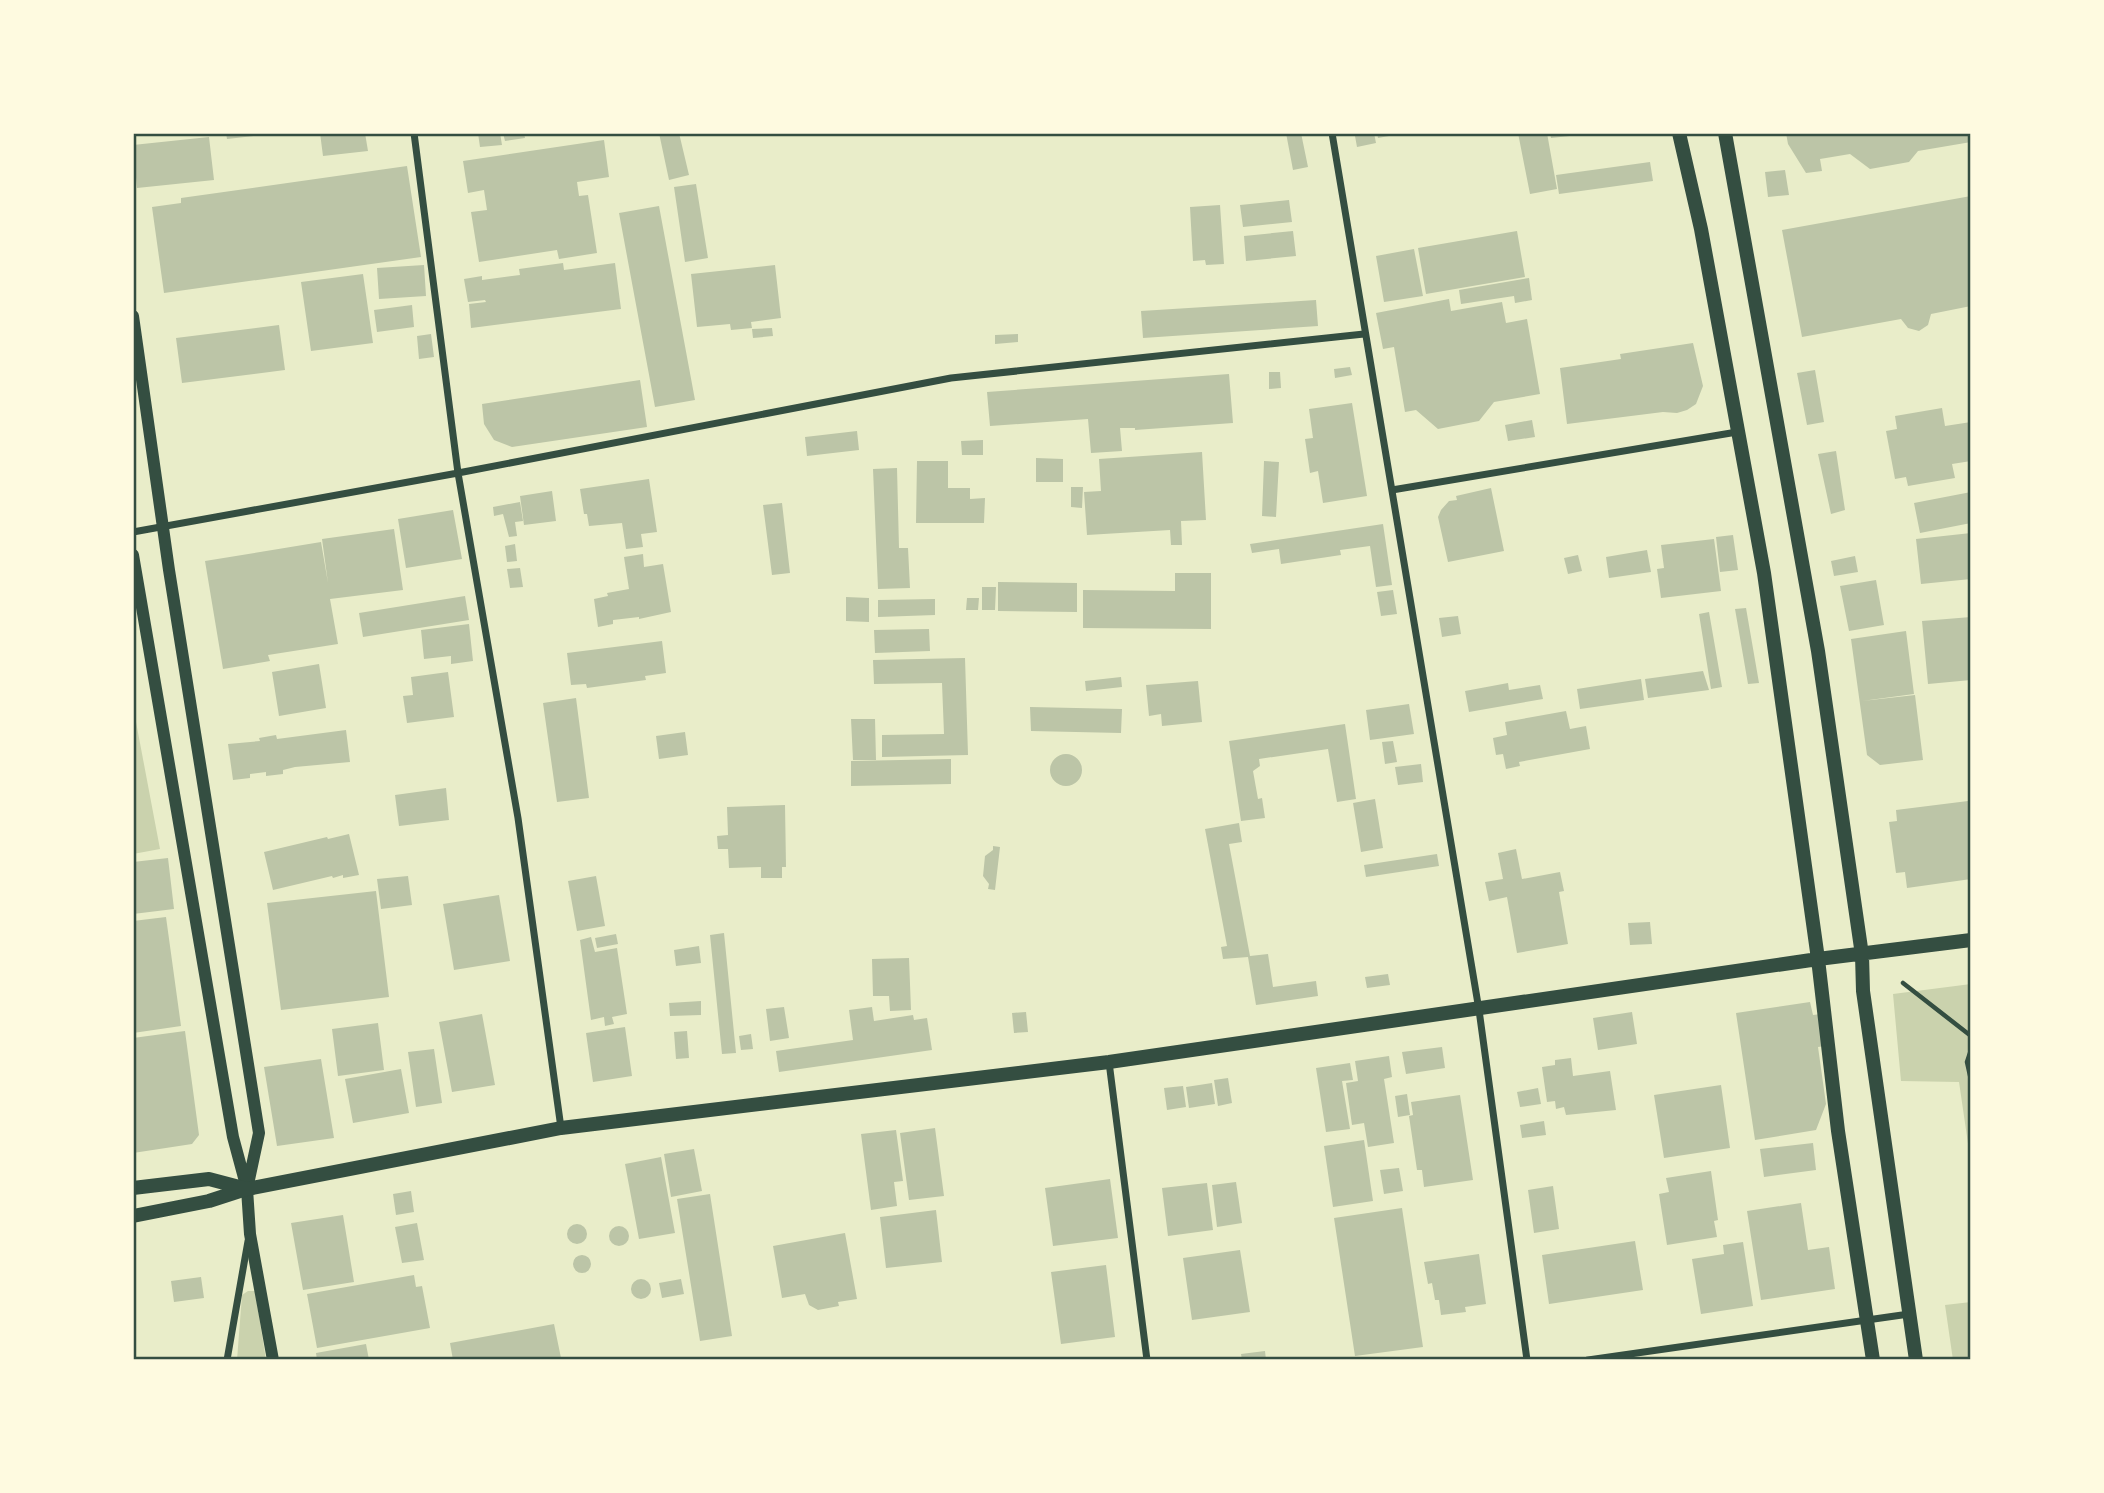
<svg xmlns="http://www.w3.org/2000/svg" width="2104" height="1493" font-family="Raleway,sans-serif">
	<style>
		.green { fill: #cad2ad }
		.building { fill: #bcc5a7 }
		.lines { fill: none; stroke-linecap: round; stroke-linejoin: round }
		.path { stroke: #344e41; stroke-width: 4.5 }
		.minor { stroke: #344e41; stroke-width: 7 }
		.tertiary { stroke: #344e41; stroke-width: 12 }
		.secondary { stroke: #344e41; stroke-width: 14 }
		.neatline { fill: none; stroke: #344e41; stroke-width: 2.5 }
	</style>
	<rect width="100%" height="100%" fill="#e9edc9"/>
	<path class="green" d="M133,706L160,849L133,854Z
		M1971,984V1164L1959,1082L1901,1081L1893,994Z
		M248,1291H255L266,1360H237L242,1295Z
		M1971,1302V1360H1953L1945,1305Z"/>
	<path class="building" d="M226,133H264V135L227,139Z
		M320,133H365L368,151L323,156Z
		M478,133H500L502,145L480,147Z
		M503,133H524L525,138L505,141Z
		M659,133H679L689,175L669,180Z
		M1286,133H1301L1308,167L1293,170Z
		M1374,133L1376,143L1357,147L1355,136Z
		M1377,133H1400V134L1378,138Z
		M1518,133H1547L1557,189L1530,194Z
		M1550,133H1579V135L1551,138Z
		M1786,133H1971V142L1918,151L1909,162L1870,169L1850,154L1820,159L1822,171L1806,173L1788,144Z
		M209,137L214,180L137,188L133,145Z
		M604,140L609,177L577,182L579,196L588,195L597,253L559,259L557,250L479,262L471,212L487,210L484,190L468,193L463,161Z
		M1650,162L1653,181L1559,194L1556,175Z
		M407,166L421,257L164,293L152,207L181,203V198Z
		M1785,170L1789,195L1768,197L1765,172Z
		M696,184L708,258L685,262L674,187Z
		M1971,196V306L1931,314L1928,325L1919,331L1908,328L1901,319L1802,337L1782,230Z
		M1289,200L1292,222L1243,227L1240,205Z
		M1220,205L1224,264L1206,265L1205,260L1193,261L1190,207Z
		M659,206L695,400L655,407L619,213Z
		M1293,231L1296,256L1246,261L1244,236Z
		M1517,231L1525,277L1426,294L1418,248Z
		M1414,249L1423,296L1384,302L1376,256Z
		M563,263L564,270L615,263L621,309L471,328L469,304L486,302L485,300L468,302L464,279L482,276V280L520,275L519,269Z
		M424,265L426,296L379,299L377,268Z
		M775,265L781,318L751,322L752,328L731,330L730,324L697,327L691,274Z
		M363,274L373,343L311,351L301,282Z
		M1529,278L1532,300L1515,303L1514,296L1461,304L1459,290Z
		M1449,299L1451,311L1502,302L1506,323L1527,319L1540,394L1494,402L1479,421L1438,429L1416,410L1405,412L1394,347L1383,349L1376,313Z
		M1316,300L1318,326L1143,338L1141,311Z
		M412,305L414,327L377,332L374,310Z
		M279,325L285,370L182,383L176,338Z
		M772,328L773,336L753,338L752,329Z
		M431,334L434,357L419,359L417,336Z
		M1018,334V342L995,344V335Z
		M1693,343L1703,386L1696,404L1687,410L1677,413L1663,412L1567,424L1560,368L1621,359L1620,354Z
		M1350,367L1352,375L1335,378L1334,369Z
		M1815,370L1824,422L1807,425L1797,373Z
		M1269,372H1280L1281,388L1269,389Z
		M1229,374L1233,423L1135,430V428H1120L1122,451L1091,453L1088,419L990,426L987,392Z
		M640,380L647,427L512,447L494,440L484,424L482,404Z
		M1352,403L1367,496L1323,503L1318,471L1310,473L1305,439L1313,438L1309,409Z
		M1942,408L1945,426L1971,422V461L1952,464L1955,478L1908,486L1906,477L1895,479L1886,431L1897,429L1895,416Z
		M1532,420L1535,437L1508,441L1505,425Z
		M857,431L859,450L807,456L805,437Z
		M983,440V455H962L961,441Z
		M1836,451L1845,510L1831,514L1818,454Z
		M1202,452L1206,520L1181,521L1182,545H1171L1170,530L1087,535L1084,492L1101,491L1099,459Z
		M1036,458L1063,459V482H1036Z
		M917,461H948V488H970V499L985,498L984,523H916Z
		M1264,461L1279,462L1276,517L1262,516Z
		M897,468L899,548H908L910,588L878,589L873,469Z
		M649,479L657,532L641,534L643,547L626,549L622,523L589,526L587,514H584L580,489Z
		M1071,487H1083L1082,508L1071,507Z
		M1491,488L1504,551L1448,562L1438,517L1441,510L1449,501L1457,500L1456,496Z
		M552,491L556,521L524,525L520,496Z
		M1971,492V523L1920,533L1914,503Z
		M520,502L523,521L515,522L517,536L509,537L503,514L494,516L493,507Z
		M782,503L790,573L772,575L763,505Z
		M453,510L462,559L406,568L398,519Z
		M1383,524L1392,585L1376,587L1370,546L1340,550L1341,555L1281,564L1279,549L1252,553L1250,544Z
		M394,529L403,590L330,599L338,644L268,655L270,661L223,669L205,561L321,542L328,583L322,539Z
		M1971,533V579L1921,584L1916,539Z
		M1733,535L1738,570L1720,572L1716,537Z
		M1714,539L1721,591L1661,598L1657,569L1664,568L1661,545Z
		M515,544L517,561L507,562L505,546Z
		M1647,550L1651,572L1609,578L1606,557Z
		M643,554L644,567L663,564L671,612L639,619V617L613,620V624L598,627L594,599L608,596L607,593L629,589L624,557Z
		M1578,555L1582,571L1568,574L1564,558Z
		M1855,556L1858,572L1834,576L1831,561Z
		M520,568L523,587L510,588L507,569Z
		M1175,573H1211V629L1083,628V590L1175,591Z
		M1876,580L1884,625L1849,631L1840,586Z
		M998,582L1077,583V612L998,611Z
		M982,587H996L995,610H982Z
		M1393,590L1397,614L1381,616L1377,592Z
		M465,596L469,620L363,637L359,613Z
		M846,597L869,598V622L846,621Z
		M967,598H979L978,610H966Z
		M935,599V615L878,617V600Z
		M1746,608L1759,683L1748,684L1735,609Z
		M1709,612L1722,687L1711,689L1699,614Z
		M1458,616L1461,634L1442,637L1439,618Z
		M1971,617V680L1928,684L1922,621Z
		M469,624L473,661L451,664V656L424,659L421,630Z
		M929,629L930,651L875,653L874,630Z
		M1906,631L1914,694L1862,701L1915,695L1923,760L1880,765L1867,755L1851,639Z
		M662,641L666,673L645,676L646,680L587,688L586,684L571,685L567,653Z
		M965,658L968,755L882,757V735L944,734L942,683L874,684L873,660Z
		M319,664L326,708L279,716L272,672Z
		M1703,671L1709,690L1648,698L1645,679Z
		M448,672L454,717L407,723L403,696L413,695L411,677Z
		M1121,677L1122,687L1086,691L1085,681Z
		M1641,679L1644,700L1580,709L1577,689Z
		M1198,681L1202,722L1162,726L1161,714L1149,716L1146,685Z
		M1508,683L1509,690L1540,685L1543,699L1469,712L1465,691Z
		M576,698L589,798L557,802L543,703Z
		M1409,704L1414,734L1370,740L1366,710Z
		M1030,707L1122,709L1121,733L1031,731Z
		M1566,711L1570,729L1586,726L1590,749L1519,762L1520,766L1506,769L1503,754L1496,755L1493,738L1507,735L1505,722Z
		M851,719H875L876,760H853Z
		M1345,724L1356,799L1337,802L1328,749L1259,759L1260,766L1253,771L1258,799L1262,798L1265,818L1241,821L1229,741Z
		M346,730L350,762L295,767L283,770V774L266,776V772L250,774V778L233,780L228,744L260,741L259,738L276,735L277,739Z
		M685,732L688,755L659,759L656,736Z
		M1393,741L1397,762L1385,764L1382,742Z
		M1050 770a16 16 0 1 1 32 0a16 16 0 1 1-32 0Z
		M951,759V784L851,786V761Z
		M1421,764L1423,782L1398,785L1395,767Z
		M446,788L449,820L399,826L395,795Z
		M1375,799L1383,848L1361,852L1353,803Z
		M1968,801L1971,820V879L1907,888L1905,872L1896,873L1889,822L1897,821L1896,810Z
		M785,805L786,867H782V878H761V867L729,868L728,849H718L717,836L728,835L727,807Z
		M1239,823L1242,842L1229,844L1250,956L1268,954L1273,987L1316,981L1318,996L1256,1005L1248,957L1223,959L1221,947L1227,946L1205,829Z
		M349,834L359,875L343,878V875L333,878L332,876L273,890L264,852L327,837L328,839Z
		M993,846L1000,847L995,890L988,889L989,884L983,876L985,856L993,850Z
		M1516,849L1522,879L1560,872L1564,891L1559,892L1568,944L1517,953L1507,897L1489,901L1485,882L1503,879L1498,853Z
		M1437,854L1439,866L1366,877L1364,865Z
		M168,858L174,909L133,914V862Z
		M408,876L412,905L381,909L377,879Z
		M596,876L605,926L577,931L568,881Z
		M376,891L389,997L281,1010L267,903Z
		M499,895L510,961L454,970L443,904Z
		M166,917L181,1026L133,1033V921Z
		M1650,922L1652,944L1630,945L1628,923Z
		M724,933L736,1053L722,1054L710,935Z
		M616,934L618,944L597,948L595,938Z
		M591,937L595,952L617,948L627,1014L612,1017L614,1024L605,1026L604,1017L591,1020L580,940Z
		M699,946L701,963L676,966L674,950Z
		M909,958L911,1010L890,1011L889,996H873L872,959Z
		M1388,974L1390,985L1367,988L1365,977Z
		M701,1001V1015L670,1016L669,1003Z
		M1810,1002L1813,1015L1821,1014L1825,1046L1818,1047L1826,1104L1816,1130L1755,1140L1736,1013Z
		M784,1007L789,1038L770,1041L766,1009Z
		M872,1007L874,1021L913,1015L914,1020L927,1018L932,1050L779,1072L776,1051L853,1040L849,1010Z
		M1026,1012L1028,1032L1014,1033L1012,1013Z
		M1632,1012L1637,1044L1598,1050L1593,1018Z
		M482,1014L495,1085L452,1092L439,1022Z
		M378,1023L384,1070L338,1076L332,1029Z
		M625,1027L632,1076L593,1082L586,1033Z
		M185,1031L199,1135L192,1144L133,1153V1038Z
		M687,1031L689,1058L676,1059L674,1032Z
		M751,1034L753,1049L741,1050L739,1036Z
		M1442,1047L1445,1068L1406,1074L1402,1052Z
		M434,1049L442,1103L416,1107L408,1052Z
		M1389,1056L1392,1077L1384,1079L1394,1143L1368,1147L1364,1123L1352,1125L1346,1083L1358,1081L1355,1061Z
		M1571,1058L1573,1076L1610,1071L1616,1110L1566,1115L1564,1107L1556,1109L1555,1101L1547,1102L1542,1067L1555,1065V1060Z
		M321,1059L334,1138L277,1146L264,1067Z
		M1350,1063L1353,1080L1342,1081L1350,1129L1326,1132L1316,1068Z
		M401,1069L409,1113L353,1123L345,1079Z
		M1228,1078L1232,1103L1218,1106L1214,1080Z
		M1212,1083L1215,1104L1189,1108L1186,1087Z
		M1721,1085L1730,1148L1664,1158L1654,1095Z
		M1183,1086L1186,1107L1167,1110L1164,1088Z
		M1538,1088L1541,1104L1520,1107L1517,1092Z
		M1407,1094L1410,1115L1398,1117L1395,1096Z
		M1460,1095L1473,1180L1424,1187L1422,1170H1417L1409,1116L1413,1115L1411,1102Z
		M1544,1121L1546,1135L1522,1138L1520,1125Z
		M935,1128L944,1196L909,1200L900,1133Z
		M896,1130L903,1181L894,1182L897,1206L871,1210L861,1134Z
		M1364,1140L1373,1201L1333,1207L1324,1146Z
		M1813,1143L1816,1170L1764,1177L1760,1149Z
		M694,1149L702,1191L671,1197L664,1154Z
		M661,1157L675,1233L639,1239L625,1164Z
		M1399,1168L1403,1191L1384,1194L1380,1170Z
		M1711,1171L1718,1220L1714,1221L1717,1237L1667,1245L1659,1194L1669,1192L1666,1178Z
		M1110,1179L1118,1238L1053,1246L1045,1188Z
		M1236,1182L1242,1223L1217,1227L1212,1185Z
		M1207,1183L1213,1230L1168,1236L1162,1188Z
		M1553,1186L1559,1229L1534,1233L1528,1190Z
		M411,1191L414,1212L396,1215L393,1194Z
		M710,1194L732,1336L700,1341L677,1199Z
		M1801,1203L1808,1250L1829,1247L1835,1289L1761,1300L1747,1211Z
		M1402,1208L1423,1347L1355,1356L1334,1218Z
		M936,1210L942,1262L886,1268L880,1217Z
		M343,1215L354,1282L303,1290L291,1223Z
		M417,1223L424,1260L402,1263L395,1227Z
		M567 1234a10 10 0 1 1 20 0a10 10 0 1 1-20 0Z
		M609 1236a10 10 0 1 1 20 0a10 10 0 1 1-20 0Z
		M845,1233L857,1299L838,1302L839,1306L818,1310L809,1305L805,1294L782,1298L773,1246Z
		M1635,1241L1643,1290L1549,1304L1542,1255Z
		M1743,1242L1753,1306L1701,1314L1692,1259L1724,1254L1723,1245Z
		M1240,1250L1250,1312L1192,1320L1183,1258Z
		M1479,1254L1486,1304L1465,1307L1466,1312L1441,1315L1439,1300H1435L1432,1283L1428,1284L1424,1262Z
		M573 1264a9 9 0 1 1 18 0a9 9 0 1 1-18 0Z
		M1106,1265L1115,1337L1061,1344L1051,1272Z
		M414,1275L416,1287L422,1286L430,1328L317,1348L307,1294Z
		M201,1277L204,1298L174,1302L171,1281Z
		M631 1289a10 10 0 1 1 20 0a10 10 0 1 1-20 0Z
		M681,1279L684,1294L662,1298L659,1283Z
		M554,1324L561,1358L549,1360H453L450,1343Z
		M366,1344L369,1360H317L316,1353Z
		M1265,1351L1266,1360H1242L1241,1354Z"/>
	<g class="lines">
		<path class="path" d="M1903,983L1971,1036
			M1971,1050L1967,1062L1971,1080"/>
		<path class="minor" d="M414,133L458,473L518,818L561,1128
			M1332,133L1479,1010L1527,1360
			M1392,490L1737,432
			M133,532L458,473L951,378L1364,334
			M1109,1062L1147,1360
			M227,1360L248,1241
			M1588,1360L1909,1314"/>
		<path class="tertiary" d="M133,316L169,570L259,1133L247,1189
			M133,555L233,1137L247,1189L250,1234L273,1360"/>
		<path class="secondary" d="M1679,133L1701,229L1764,573L1818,959L1838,1131L1873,1360
			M1725,133L1818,651L1862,955L1863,991L1916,1360
			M133,1188L209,1179L247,1189L561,1128L1109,1062L1818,959L1971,940
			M133,1216L209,1201L246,1189"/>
	</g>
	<rect width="2104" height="1493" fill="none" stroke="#fefae0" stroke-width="270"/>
	<rect x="135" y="135" width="1834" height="1223" class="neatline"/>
</svg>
